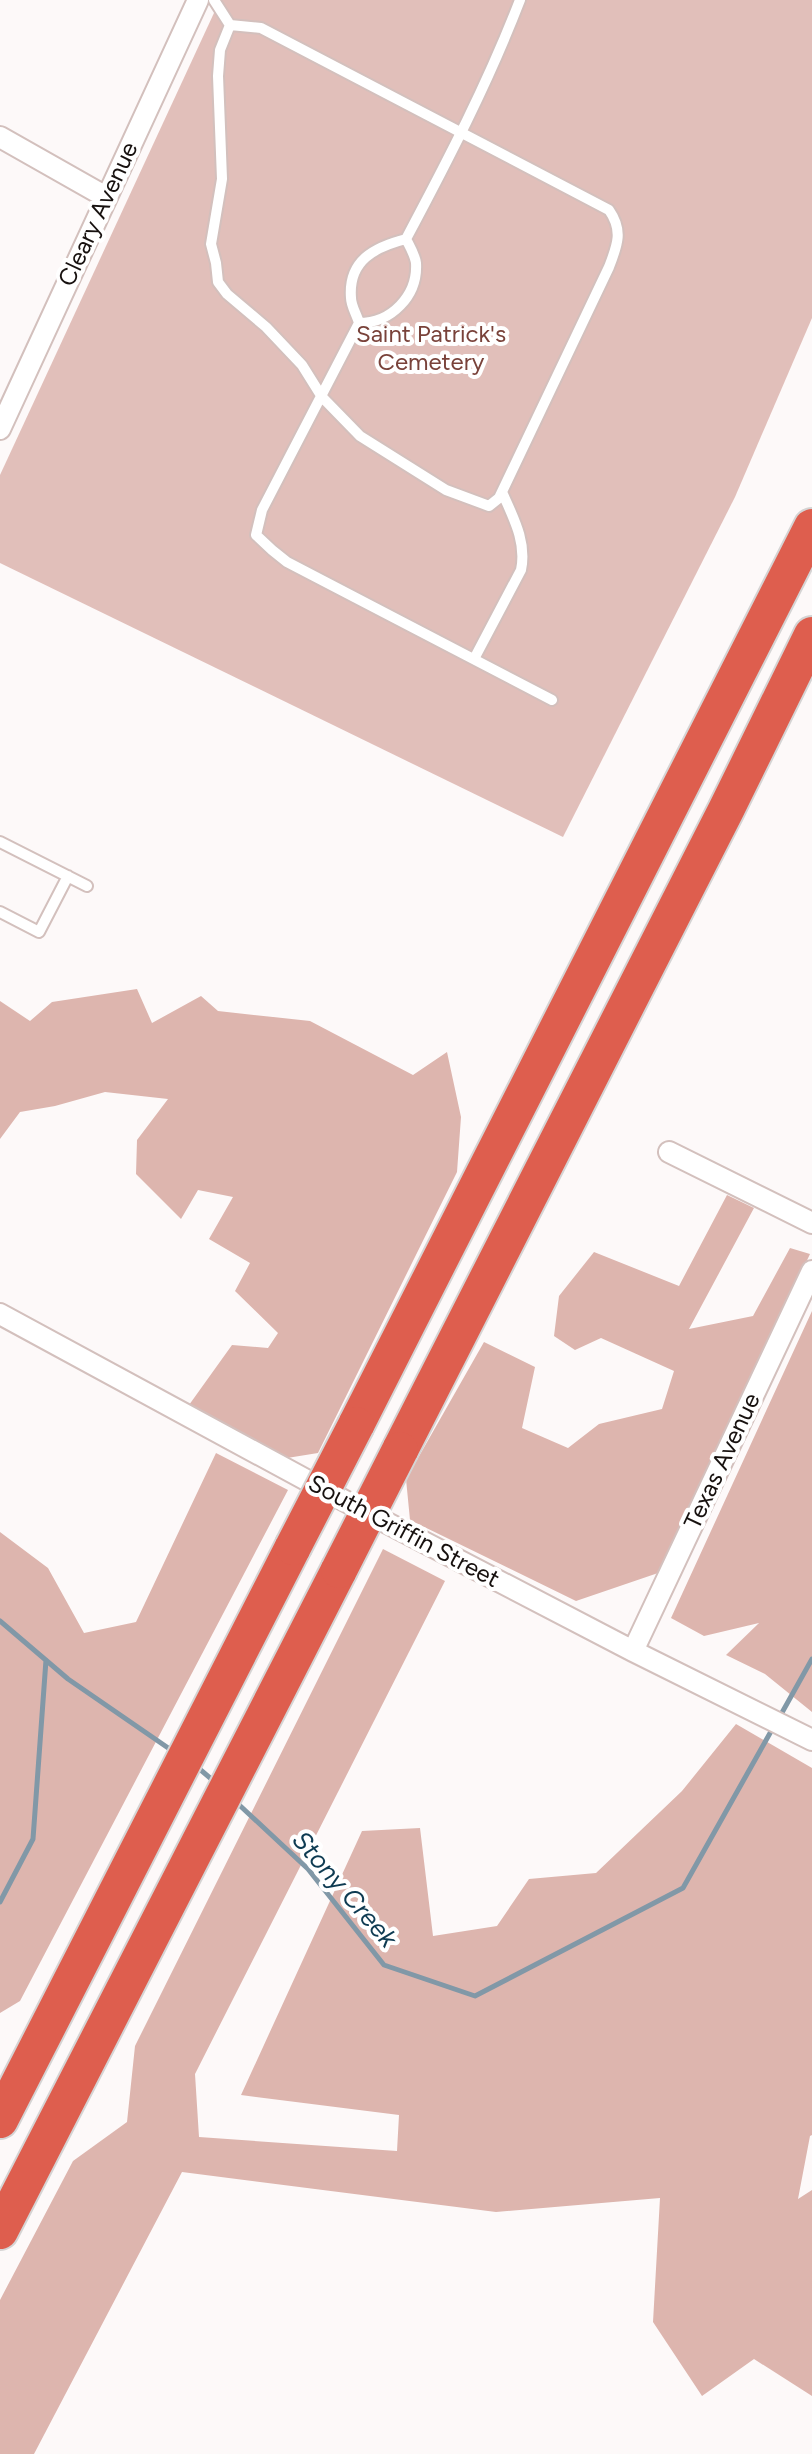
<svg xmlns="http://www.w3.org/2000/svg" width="812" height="2454" font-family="Figtree,sans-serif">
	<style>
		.green { fill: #e1bfba }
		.forest { fill: #ddb5ae }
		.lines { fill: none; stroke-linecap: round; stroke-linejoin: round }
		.stream { stroke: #8198a7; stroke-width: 5 }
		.lane-casing { stroke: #d3c0bd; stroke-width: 14 }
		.street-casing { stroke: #d3c0bd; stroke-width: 24 }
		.highway-casing { stroke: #d5d4d4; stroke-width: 40 }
		.lane { stroke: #fff; stroke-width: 10 }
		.street { stroke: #fff; stroke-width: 20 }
		.highway { stroke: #de5e4e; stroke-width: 36 }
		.highway-bridge-casing { stroke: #d5d4d4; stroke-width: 40; stroke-linecap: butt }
		.highway-bridge { stroke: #de5e4e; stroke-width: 36 }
		.labels { text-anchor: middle; stroke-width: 8; stroke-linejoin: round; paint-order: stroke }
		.street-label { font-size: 24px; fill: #17110f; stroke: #fff }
		.park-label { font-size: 24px; fill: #79423a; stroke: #fff }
		.water-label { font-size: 26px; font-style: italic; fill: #0e3b52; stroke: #fff }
	</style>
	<rect width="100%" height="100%" fill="#fdf9f9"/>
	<path class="green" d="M220,0H812V318L735,497L563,837L0,563V475Z"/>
	<path class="forest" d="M137,989L152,1023L201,996L218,1011L310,1021L413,1075L447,1052L461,1117L457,1172L318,1453L287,1458L189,1405L232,1345L268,1348L278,1333L235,1291L250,1263L209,1239L233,1197L198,1190L181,1219L136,1174L137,1140L168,1099L105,1092L55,1106L20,1112L0,1139V1001L30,1021L52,1002Z
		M727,1195L754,1208L689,1329L753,1316L790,1248L810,1254L661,1572L576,1601L410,1520L406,1479L484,1342L535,1367L522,1428L568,1448L599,1424L662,1409L674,1371L601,1338L575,1350L554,1336L559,1296L594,1252L679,1286Z
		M812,1311V1712L765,1674L726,1655L759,1623L704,1636L671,1618Z
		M216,1453L288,1490L20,2001L0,2013V1532L48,1568L84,1633L136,1622Z
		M383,1549L445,1581L195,2074L199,2137L397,2151L399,2115L241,2095L362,1831L420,1828L433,1936L497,1926L529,1879L596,1873L682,1791L736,1724L812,1768V2135L810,2136L798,2199L812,2190V2396L754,2359L702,2396L653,2322L660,2198L496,2212L182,2172L34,2454H0V2300L73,2161L127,2122L135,2046Z"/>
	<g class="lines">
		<path class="stream" d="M0,1621L68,1679L174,1752
			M779,1718L812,1659
			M196,1766L216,1783
			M235,1801L308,1869L384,1965L475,1996L683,1888L774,1726
			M0,1902L33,1839L46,1660"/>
		<defs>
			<path id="lane" d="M214,0L230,25L261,28L609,210C623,230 618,244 609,267L499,498L489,506L446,490L360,436L322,397L302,365L266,327L227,294L218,282L216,263L211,244L222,179L218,76L220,50L230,25
				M406,239C410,247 415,255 416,263C418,296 391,323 359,323C357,315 351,306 351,298C348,260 375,247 406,239C448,160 488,83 520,0
				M359,323L262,510L256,535L272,550L287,562L552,700
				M474,659L521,570C527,542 513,517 502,492
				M0,842L87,886
				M0,912L39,932L68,876"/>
			<path id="street" d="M0,137L106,197
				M0,429L198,0
				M669,1152L812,1223
				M0,1314L345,1501L633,1651L812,1740
				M633,1651L812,1271"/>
			<path id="highway" d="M356,1425L812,527
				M400,1450L726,810L812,635
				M0,2120L293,1547
				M0,2231L339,1570"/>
		</defs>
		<use href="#lane" class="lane-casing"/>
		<use href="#street" class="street-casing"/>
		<use href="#highway" class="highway-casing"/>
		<use href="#lane" class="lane"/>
		<use href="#street" class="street"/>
		<use href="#highway" class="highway"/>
		<defs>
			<path id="highway-bridge" d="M293,1547L356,1425
				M339,1570L400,1450"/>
		</defs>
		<use href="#highway-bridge" class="highway-bridge-casing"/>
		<use href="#highway-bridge" class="highway-bridge"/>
	</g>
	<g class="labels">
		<g class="street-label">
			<text transform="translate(98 214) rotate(-65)" y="8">Cleary Avenue</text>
			<text transform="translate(722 1461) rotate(-65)" y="8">Texas Avenue</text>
			<text transform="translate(404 1531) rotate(28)" y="8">South Griffin Street</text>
		</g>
		<g class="park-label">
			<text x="431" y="342">Saint Patrick's<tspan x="431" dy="28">Cemetery</tspan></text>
		</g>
		<g class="water-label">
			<text transform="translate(345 1889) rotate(49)" y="9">Stony Creek</text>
		</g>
	</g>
</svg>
